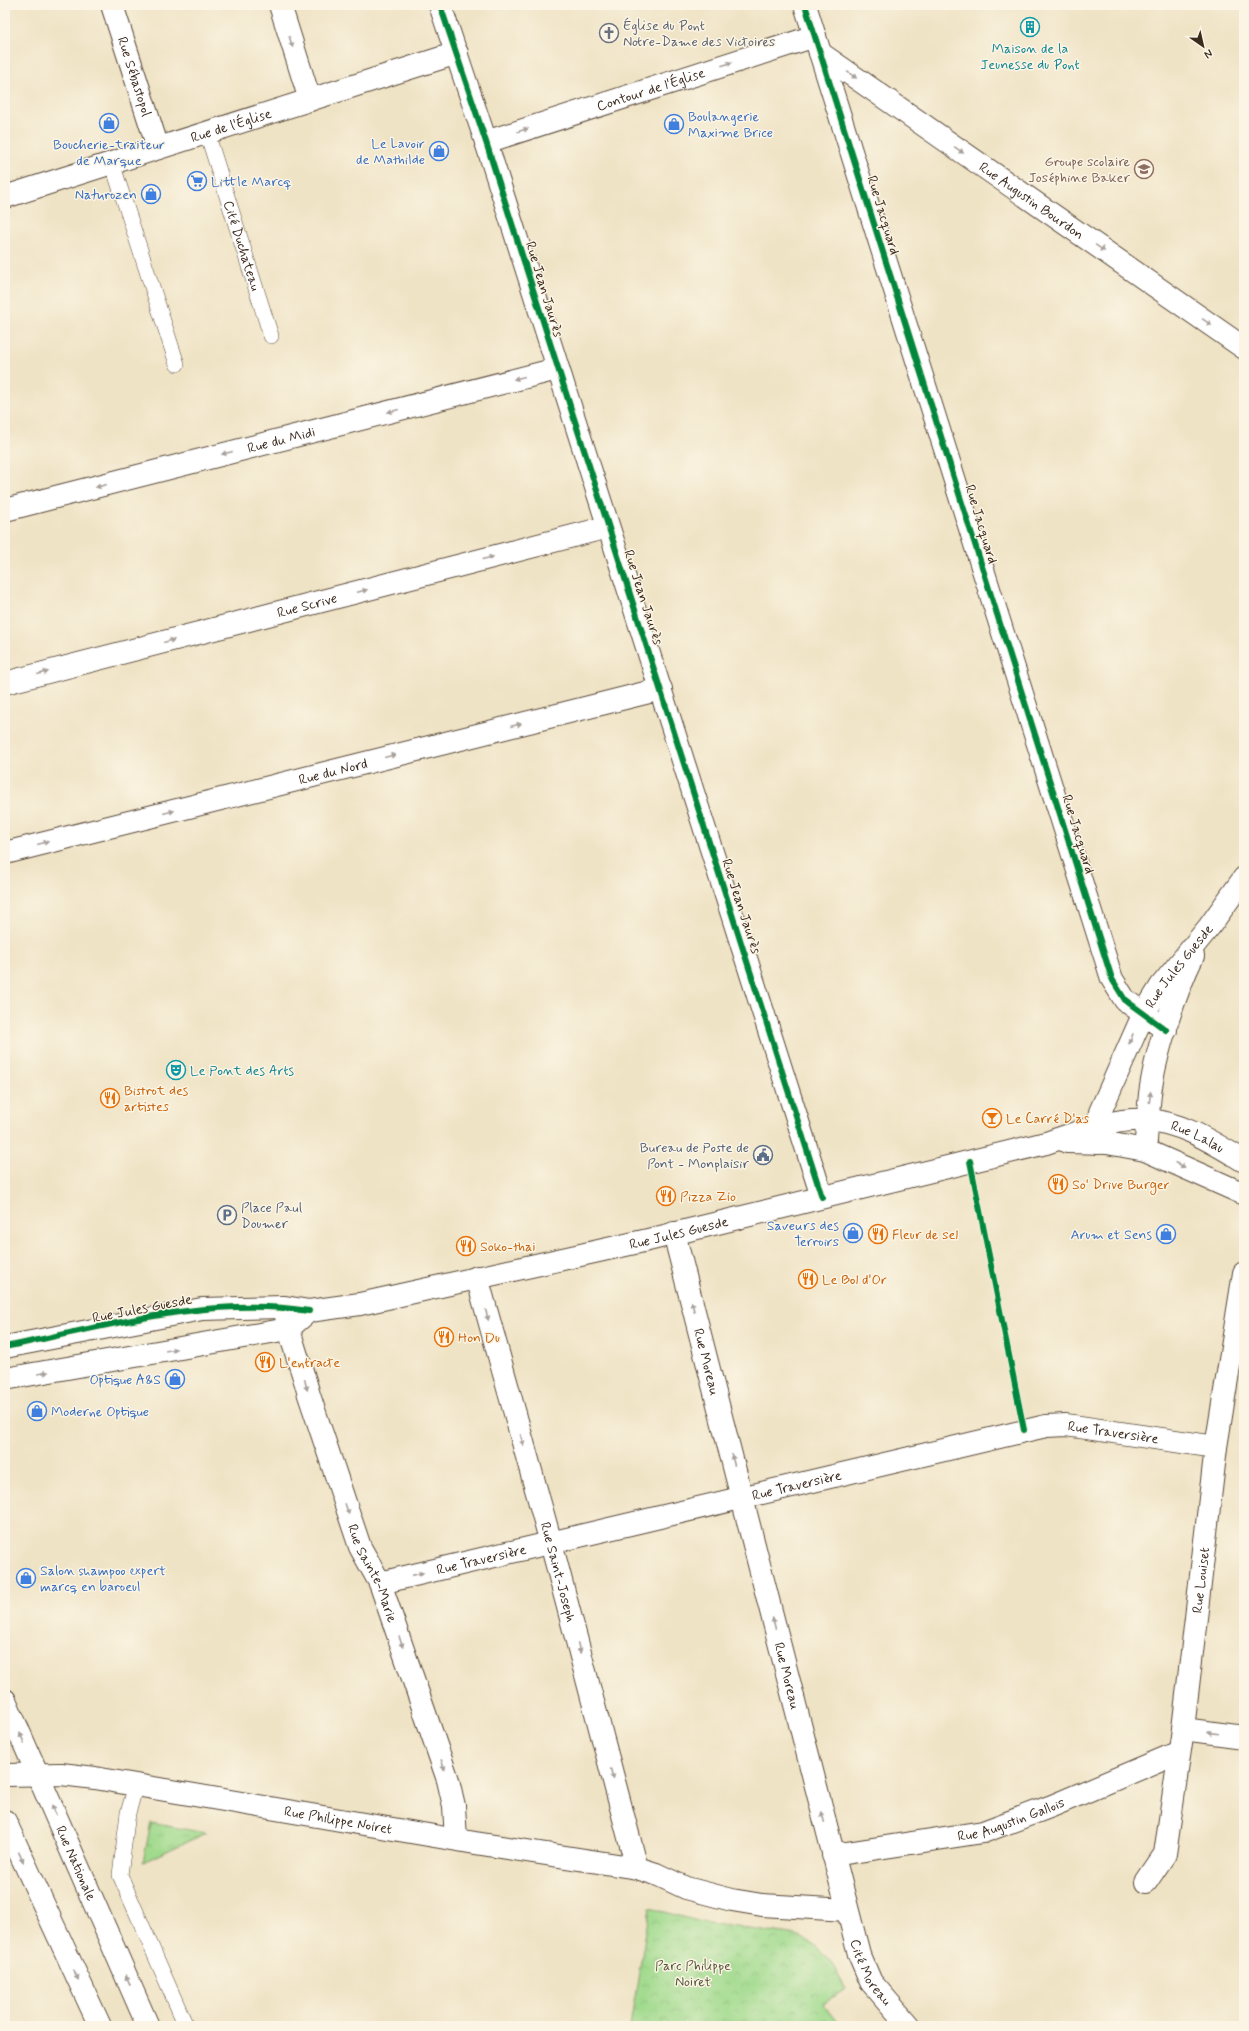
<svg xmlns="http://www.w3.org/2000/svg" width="1249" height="2031" font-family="Mynerve,sans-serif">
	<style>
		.grass { fill: url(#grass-tufts); stroke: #6e8256 }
		.park { fill: url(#park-crowns); stroke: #6e8256 }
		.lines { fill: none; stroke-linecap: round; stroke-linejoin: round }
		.service-casing { stroke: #564637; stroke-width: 16 }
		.minor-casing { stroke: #564637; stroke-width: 24 }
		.tertiary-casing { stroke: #564637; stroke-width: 24 }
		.secondary-casing { stroke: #564637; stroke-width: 24 }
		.primary-casing { stroke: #564637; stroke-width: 24 }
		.service { stroke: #fff; stroke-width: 15 }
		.minor { stroke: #fff; stroke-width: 22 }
		.tertiary { stroke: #fff; stroke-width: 22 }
		.secondary { stroke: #fff; stroke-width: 22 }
		.primary { stroke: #fff; stroke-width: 22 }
		.cycleway-casing { stroke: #fcf5e5; stroke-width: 8 }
		.cycleway { stroke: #00873e; stroke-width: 6 }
		.oneway { fill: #a79f9a }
		.labels { text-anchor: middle; stroke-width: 3; stroke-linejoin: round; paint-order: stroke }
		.worship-label { font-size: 14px; fill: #5b616d; stroke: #fcf5e5; text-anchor: start }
		.culture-label { font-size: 14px; fill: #0d838f; stroke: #fcf5e5 }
		.street-label { font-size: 14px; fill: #3b2a1e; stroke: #fcf5e5 }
		.shop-label { font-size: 14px; fill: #366cbe; stroke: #fcf5e5; text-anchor: end }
		.education-label { font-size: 14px; fill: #785e54; stroke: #fcf5e5; text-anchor: end }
		.food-label { font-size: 14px; fill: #c56008; stroke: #fcf5e5; text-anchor: start }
		.service-label { font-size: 14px; fill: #4e5e75; stroke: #fcf5e5; text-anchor: end }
		.park-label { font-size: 14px; fill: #54563a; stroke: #fcf5e5 }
	</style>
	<defs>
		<pattern id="grass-tufts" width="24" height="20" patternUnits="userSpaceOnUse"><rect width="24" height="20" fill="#a0da8d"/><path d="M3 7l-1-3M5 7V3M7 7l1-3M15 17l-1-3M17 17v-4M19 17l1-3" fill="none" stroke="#8bbb79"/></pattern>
		<pattern id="park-crowns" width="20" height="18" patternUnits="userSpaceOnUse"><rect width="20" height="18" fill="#a0da8d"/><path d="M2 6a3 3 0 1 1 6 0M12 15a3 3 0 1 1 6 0" fill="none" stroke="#8bbb79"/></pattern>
	</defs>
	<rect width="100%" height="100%" fill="#fcf5e5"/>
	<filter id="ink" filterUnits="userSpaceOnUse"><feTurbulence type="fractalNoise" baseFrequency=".025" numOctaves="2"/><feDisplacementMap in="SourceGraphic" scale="8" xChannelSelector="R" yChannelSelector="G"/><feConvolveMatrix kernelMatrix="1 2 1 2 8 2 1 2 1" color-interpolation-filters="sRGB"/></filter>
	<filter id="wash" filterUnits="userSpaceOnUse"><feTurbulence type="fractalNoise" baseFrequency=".012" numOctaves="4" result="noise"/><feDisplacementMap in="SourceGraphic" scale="16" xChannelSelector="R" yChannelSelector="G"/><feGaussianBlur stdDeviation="0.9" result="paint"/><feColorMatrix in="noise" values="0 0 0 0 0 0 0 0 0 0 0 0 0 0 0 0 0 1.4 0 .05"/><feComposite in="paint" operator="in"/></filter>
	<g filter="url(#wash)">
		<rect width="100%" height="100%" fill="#efe3c5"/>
		<path class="grass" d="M151,1823L206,1833L143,1862Z"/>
		<path class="park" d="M650,1908L702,1922L797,1936C829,1949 830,1962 846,1989L823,2003L841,2026H630Z"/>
	</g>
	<g filter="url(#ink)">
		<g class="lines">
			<defs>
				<g id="service">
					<path id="s1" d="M207,133L271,336"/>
					<path d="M112,163L177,364"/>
					<path d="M136,1785L128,1813L120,1875L186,2026"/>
				</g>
				<g id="minor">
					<path id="s2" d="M112,5L158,148"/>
					<path d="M280,5L310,100"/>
					<path d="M440,5L486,142L822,1197"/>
					<path d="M805,5L1112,979L1125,1000L1166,1030"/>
					<path id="s3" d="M820,53L1244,348"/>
					<path id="s4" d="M486,142L815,36"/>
					<path id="s5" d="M5,197L457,53"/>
					<path id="s6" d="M5,510L557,369"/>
					<path id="s7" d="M5,683L608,527"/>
					<path id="s8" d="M5,853L661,689"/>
					<path id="s9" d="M674,1233L859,1954L871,1982L909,2026"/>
					<path id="s10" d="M477,1277L551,1543L637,1868"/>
					<path id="s11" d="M285,1311C290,1340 302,1367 309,1395L360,1547L380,1583L448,1780L454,1806L456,1839"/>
					<path id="s12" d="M380,1583L1046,1426L1066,1425L1216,1447"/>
					<path d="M1183,1729L1244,1737"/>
					<path id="s13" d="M5,1775L61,1774L95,1778L475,1843L637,1868L656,1874L686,1888L732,1900L762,1905L847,1910"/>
					<path id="s14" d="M833,1855L983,1832L1052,1806L1179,1752"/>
					<path id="s15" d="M1146,1882L1165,1854L1183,1729L1216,1447L1244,1273"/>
				</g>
				<g id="tertiary">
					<path id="s16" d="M1097,1143L1100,1112L1143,1015L1161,986L1209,927L1244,878"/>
					<path d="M1145,1150C1147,1131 1148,1113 1150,1094C1155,1054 1175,993 1193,956"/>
				</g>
				<g id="secondary">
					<path d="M1067,1142L1107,1143L1145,1150L1244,1194"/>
					<path id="s17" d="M5,1347L202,1309L285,1307L309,1311L360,1304L648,1240L1046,1143C1079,1132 1112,1118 1147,1120C1182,1122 1215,1144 1244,1161"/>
					<path d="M5,1379L288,1329L309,1311"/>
				</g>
				<g id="primary">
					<path id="s18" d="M5,1700L148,2026"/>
					<path d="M5,1821L100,2026"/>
				</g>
			</defs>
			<use href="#service" class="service-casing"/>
			<use href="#minor" class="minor-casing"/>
			<use href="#tertiary" class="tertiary-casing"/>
			<use href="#secondary" class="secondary-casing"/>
			<use href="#primary" class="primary-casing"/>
			<use href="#service" class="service"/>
			<use href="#minor" class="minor"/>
			<use href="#tertiary" class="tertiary"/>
			<use href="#secondary" class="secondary"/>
			<use href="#primary" class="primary"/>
			<defs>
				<path id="cycleway" d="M440,5L486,142L822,1197
					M805,5L1112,979L1125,1000L1166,1030
					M970,1161L1024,1430
					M5,1347C104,1327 208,1295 309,1311"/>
			</defs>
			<use href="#cycleway" class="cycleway-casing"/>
			<use href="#cycleway" class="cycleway"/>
		</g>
		<defs><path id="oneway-solid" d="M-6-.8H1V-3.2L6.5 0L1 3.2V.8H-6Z"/></defs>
		<g class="oneway">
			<use href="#oneway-solid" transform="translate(291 42) rotate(72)"/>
			<use href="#oneway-solid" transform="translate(727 64) rotate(-18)"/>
			<use href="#oneway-solid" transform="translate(852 75) rotate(35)"/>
			<use href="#oneway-solid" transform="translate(523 130) rotate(-18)"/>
			<use href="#oneway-solid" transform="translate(959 150) rotate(35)"/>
			<use href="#oneway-solid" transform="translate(1100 248) rotate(35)"/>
			<use href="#oneway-solid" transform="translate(1207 322) rotate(35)"/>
			<use href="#oneway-solid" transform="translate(519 378) rotate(166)"/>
			<use href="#oneway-solid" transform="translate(393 411) rotate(166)"/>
			<use href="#oneway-solid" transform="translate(227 453) rotate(166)"/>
			<use href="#oneway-solid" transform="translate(101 486) rotate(166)"/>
			<use href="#oneway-solid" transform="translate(488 558) rotate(-14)"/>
			<use href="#oneway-solid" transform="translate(362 591) rotate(-14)"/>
			<use href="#oneway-solid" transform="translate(169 641) rotate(-14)"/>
			<use href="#oneway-solid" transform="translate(43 673) rotate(-14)"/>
			<use href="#oneway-solid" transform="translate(516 725) rotate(-14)"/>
			<use href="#oneway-solid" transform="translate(390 756) rotate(-14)"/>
			<use href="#oneway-solid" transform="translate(169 812) rotate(-14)"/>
			<use href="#oneway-solid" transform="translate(43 843) rotate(-14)"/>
			<use href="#oneway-solid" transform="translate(1131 1039) rotate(111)"/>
			<use href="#oneway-solid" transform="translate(1150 1097) rotate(-83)"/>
			<use href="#oneway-solid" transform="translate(1180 1165) rotate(25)"/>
			<use href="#oneway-solid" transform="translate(693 1307) rotate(-105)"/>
			<use href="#oneway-solid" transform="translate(487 1315) rotate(75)"/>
			<use href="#oneway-solid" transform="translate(171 1350) rotate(-10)"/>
			<use href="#oneway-solid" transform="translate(43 1373) rotate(-10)"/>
			<use href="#oneway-solid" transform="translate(306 1385) rotate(76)"/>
			<use href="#oneway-solid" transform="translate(522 1440) rotate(74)"/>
			<use href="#oneway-solid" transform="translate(733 1460) rotate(-105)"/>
			<use href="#oneway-solid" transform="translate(347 1509) rotate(71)"/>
			<use href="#oneway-solid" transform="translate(418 1574) rotate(-13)"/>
			<use href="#oneway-solid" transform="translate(774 1623) rotate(-104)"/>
			<use href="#oneway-solid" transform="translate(401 1642) rotate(71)"/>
			<use href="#oneway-solid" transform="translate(579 1648) rotate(75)"/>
			<use href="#oneway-solid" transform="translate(1213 1733) rotate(-173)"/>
			<use href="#oneway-solid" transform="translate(22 1738) rotate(-114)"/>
			<use href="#oneway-solid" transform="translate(443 1765) rotate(71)"/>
			<use href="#oneway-solid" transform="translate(612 1774) rotate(75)"/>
			<use href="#oneway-solid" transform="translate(54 1810) rotate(-113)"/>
			<use href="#oneway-solid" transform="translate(823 1817) rotate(-104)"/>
			<use href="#oneway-solid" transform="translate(21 1857) rotate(65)"/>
			<use href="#oneway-solid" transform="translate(76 1975) rotate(65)"/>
			<use href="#oneway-solid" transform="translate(128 1980) rotate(-114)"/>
		</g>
	</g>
	<defs>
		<symbol id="building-ring" viewBox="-11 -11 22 22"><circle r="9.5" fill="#fcf5e5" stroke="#0f9aa8" stroke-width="1.5"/><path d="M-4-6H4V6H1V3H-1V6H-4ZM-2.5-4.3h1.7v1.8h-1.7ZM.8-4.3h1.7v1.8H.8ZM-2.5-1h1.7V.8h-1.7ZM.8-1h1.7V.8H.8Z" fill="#0f9aa8"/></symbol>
		<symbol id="church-ring" viewBox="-11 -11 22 22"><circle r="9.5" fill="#fcf5e5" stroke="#6b7280" stroke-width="1.5"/><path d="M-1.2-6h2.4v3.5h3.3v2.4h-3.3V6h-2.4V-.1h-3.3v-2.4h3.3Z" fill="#6b7280"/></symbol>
		<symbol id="shop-ring" viewBox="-11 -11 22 22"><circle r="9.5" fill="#fcf5e5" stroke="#3f7fe0" stroke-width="1.5"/><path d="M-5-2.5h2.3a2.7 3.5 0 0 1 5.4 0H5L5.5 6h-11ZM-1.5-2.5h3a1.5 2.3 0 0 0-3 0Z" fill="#3f7fe0"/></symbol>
		<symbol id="school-ring" viewBox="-11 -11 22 22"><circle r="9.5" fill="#fcf5e5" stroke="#8d6e63" stroke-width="1.5"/><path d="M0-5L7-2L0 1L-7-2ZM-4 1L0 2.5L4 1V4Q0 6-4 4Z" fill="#8d6e63"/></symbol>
		<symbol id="supermarket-ring" viewBox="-11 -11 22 22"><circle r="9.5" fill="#fcf5e5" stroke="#3f7fe0" stroke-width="1.5"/><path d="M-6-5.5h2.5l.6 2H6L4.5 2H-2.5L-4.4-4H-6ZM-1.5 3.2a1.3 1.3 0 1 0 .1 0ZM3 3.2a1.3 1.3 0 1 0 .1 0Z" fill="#3f7fe0"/></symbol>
		<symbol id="theatre-ring" viewBox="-11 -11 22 22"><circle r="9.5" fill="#fcf5e5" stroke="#0f9aa8" stroke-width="1.5"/><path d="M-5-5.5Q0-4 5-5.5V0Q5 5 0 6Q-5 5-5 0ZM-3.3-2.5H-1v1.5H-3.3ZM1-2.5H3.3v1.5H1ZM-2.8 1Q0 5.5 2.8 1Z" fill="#0f9aa8"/></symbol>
		<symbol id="restaurant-ring" viewBox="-11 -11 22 22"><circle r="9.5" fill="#fcf5e5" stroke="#e8710a" stroke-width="1.5"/><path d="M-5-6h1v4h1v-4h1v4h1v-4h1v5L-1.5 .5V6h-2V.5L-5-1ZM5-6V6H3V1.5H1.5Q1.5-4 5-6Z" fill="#e8710a"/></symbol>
		<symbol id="bar-ring" viewBox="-11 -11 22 22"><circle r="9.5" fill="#fcf5e5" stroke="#e8710a" stroke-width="1.5"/><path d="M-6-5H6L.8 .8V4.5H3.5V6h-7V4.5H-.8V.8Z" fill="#e8710a"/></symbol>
		<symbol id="civic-ring" viewBox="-11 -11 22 22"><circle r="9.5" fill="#fcf5e5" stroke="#5c6f8a" stroke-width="1.5"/><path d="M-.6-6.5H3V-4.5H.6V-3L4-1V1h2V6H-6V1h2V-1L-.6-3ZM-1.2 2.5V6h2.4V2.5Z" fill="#5c6f8a"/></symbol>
		<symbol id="parking-ring" viewBox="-11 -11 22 22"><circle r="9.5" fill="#fcf5e5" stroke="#5c6f8a" stroke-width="1.5"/><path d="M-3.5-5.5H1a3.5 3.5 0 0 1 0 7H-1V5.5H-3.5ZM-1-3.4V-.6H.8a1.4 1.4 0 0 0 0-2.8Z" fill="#5c6f8a"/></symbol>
	</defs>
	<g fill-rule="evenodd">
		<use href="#building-ring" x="1019" y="16" width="22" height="22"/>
		<use href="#church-ring" x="598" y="22" width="22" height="22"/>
		<use href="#shop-ring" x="98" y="112" width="22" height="22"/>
		<use href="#shop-ring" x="663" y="113" width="22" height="22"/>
		<use href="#shop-ring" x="428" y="140" width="22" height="22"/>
		<use href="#school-ring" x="1133" y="158" width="22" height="22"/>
		<use href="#supermarket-ring" x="186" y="170" width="22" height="22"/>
		<use href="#shop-ring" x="140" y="183" width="22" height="22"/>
		<use href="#theatre-ring" x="165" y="1059" width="22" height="22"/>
		<use href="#restaurant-ring" x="99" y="1087" width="22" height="22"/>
		<use href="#bar-ring" x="981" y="1107" width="22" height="22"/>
		<use href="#civic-ring" x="752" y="1144" width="22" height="22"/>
		<use href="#restaurant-ring" x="1047" y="1173" width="22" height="22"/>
		<use href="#restaurant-ring" x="655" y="1185" width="22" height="22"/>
		<use href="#parking-ring" x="216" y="1204" width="22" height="22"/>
		<use href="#shop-ring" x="842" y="1222" width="22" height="22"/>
		<use href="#restaurant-ring" x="867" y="1223" width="22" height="22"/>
		<use href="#shop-ring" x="1155" y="1223" width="22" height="22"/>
		<use href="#restaurant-ring" x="455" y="1235" width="22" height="22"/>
		<use href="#restaurant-ring" x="797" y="1268" width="22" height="22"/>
		<use href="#restaurant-ring" x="433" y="1326" width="22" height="22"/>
		<use href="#restaurant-ring" x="254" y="1351" width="22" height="22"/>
		<use href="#shop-ring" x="164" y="1368" width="22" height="22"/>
		<use href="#shop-ring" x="26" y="1400" width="22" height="22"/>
		<use href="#shop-ring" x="15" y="1567" width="22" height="22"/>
	</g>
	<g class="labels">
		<g class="worship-label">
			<text x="623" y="30">Église du Pont<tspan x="623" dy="16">Notre-Dame des Victoires</tspan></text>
		</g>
		<g class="culture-label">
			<text x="1030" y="53">Maison de la<tspan x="1030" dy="16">Jeunesse du Pont</tspan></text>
			<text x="190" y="1075" text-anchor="start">Le Pont des Arts</text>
		</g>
		<g class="street-label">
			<text dy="5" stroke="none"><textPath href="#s2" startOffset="75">Rue Sébastopol</textPath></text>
			<text dy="5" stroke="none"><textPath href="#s4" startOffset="173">Contour de l'Église</textPath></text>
			<text dy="5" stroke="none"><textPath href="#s5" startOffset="237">Rue de l'Église</textPath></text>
			<text dy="5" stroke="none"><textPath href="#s3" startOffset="258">Rue Augustin Bourdon</textPath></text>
			<text transform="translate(884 215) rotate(73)" y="5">Rue Jacquard</text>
			<text dy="5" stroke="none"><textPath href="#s1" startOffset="118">Cité Duchateau</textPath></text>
			<text transform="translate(545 289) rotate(73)" y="5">Rue Jean Jaurès</text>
			<text dy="5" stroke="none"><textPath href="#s6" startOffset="285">Rue du Midi</textPath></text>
			<text transform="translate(982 524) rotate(73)" y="5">Rue Jacquard</text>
			<text transform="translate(644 597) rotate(72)" y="5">Rue Jean Jaurès</text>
			<text dy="5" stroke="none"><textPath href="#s7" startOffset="312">Rue Scrive</textPath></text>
			<text dy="5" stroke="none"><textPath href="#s8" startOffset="338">Rue du Nord</textPath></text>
			<text transform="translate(1079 834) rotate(73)" y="5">Rue Jacquard</text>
			<text transform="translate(742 906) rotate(72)" y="5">Rue Jean Jaurès</text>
			<text dy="5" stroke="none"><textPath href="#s16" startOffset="198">Rue Jules Guesde</textPath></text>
			<text dy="5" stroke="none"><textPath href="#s17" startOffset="1222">Rue Lalau</textPath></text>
			<text dy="5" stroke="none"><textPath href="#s17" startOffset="686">Rue Jules Guesde</textPath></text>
			<text transform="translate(142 1308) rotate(-11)" y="5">Rue Jules Guesde</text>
			<text dy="5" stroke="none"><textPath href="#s9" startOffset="133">Rue Moreau</textPath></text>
			<text dy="5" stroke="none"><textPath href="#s12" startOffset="752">Rue Traversière</textPath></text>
			<text dy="5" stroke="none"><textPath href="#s12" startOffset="428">Rue Traversière</textPath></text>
			<text dy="5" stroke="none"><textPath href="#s12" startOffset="104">Rue Traversière</textPath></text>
			<text dy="5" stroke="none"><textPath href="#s10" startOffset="306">Rue Saint-Joseph</textPath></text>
			<text dy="5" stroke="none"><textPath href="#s11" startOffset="277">Rue Sainte-Marie</textPath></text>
			<text dy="5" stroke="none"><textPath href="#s15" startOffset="310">Rue Louiset</textPath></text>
			<text dy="5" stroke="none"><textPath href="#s9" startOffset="457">Rue Moreau</textPath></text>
			<text dy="5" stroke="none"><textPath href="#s14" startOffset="182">Rue Augustin Gallois</textPath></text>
			<text dy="5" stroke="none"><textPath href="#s13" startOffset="337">Rue Philippe Noiret</textPath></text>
			<text dy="5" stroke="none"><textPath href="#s18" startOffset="178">Rue Nationale</textPath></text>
			<text dy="5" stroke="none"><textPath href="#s9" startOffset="766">Cité Moreau</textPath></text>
		</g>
		<g class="shop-label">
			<text x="688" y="121" text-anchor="start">Boulangerie<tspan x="688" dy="16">Maxime Brice</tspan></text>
			<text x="425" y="148">Le Lavoir<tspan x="425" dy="16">de Mathilde</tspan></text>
			<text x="109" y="149" text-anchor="middle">Boucherie-traiteur<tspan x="109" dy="16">de Marque</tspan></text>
			<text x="211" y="186" text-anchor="start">Little Marcq</text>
			<text x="137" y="199">Naturozen</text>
			<text x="839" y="1230">Saveurs des<tspan x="839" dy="16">Terroirs</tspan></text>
			<text x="1152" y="1239">Arum et Sens</text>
			<text x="161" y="1384">Optique A&amp;S</text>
			<text x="51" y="1416" text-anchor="start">Moderne Optique</text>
			<text x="40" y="1575" text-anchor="start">Salon shampoo expert<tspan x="40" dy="16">marcq en baroeul</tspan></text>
		</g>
		<g class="education-label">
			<text x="1130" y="166">Groupe scolaire<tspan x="1130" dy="16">Joséphine Baker</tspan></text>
		</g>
		<g class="food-label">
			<text x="124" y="1095">Bistrot des<tspan x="124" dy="16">artistes</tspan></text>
			<text x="1006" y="1123">Le Carré D'as</text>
			<text x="1072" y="1189">So' Drive Burger</text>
			<text x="680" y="1201">Pizza Zio</text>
			<text x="892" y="1239">Fleur de sel</text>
			<text x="480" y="1251">Soko-thai</text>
			<text x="822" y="1284">Le Bol d'Or</text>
			<text x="458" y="1342">Hon Du</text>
			<text x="279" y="1367">L'entracte</text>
		</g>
		<g class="service-label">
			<text x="749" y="1152">Bureau de Poste de<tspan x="749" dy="16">Pont - Monplaisir</tspan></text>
			<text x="241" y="1212" text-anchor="start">Place Paul<tspan x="241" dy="16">Doumer</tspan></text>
		</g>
		<g class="park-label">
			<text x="693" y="1970">Parc Philippe<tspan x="693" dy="16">Noiret</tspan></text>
		</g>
	</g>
	<rect width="1249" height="2031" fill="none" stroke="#fcf5e5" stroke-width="20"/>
	<g transform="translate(1203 46) rotate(146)" stroke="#fcf5e5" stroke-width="3" paint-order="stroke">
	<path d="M0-3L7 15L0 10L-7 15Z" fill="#3b2a1e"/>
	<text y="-6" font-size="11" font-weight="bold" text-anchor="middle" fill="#3b2a1e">N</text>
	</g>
</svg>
